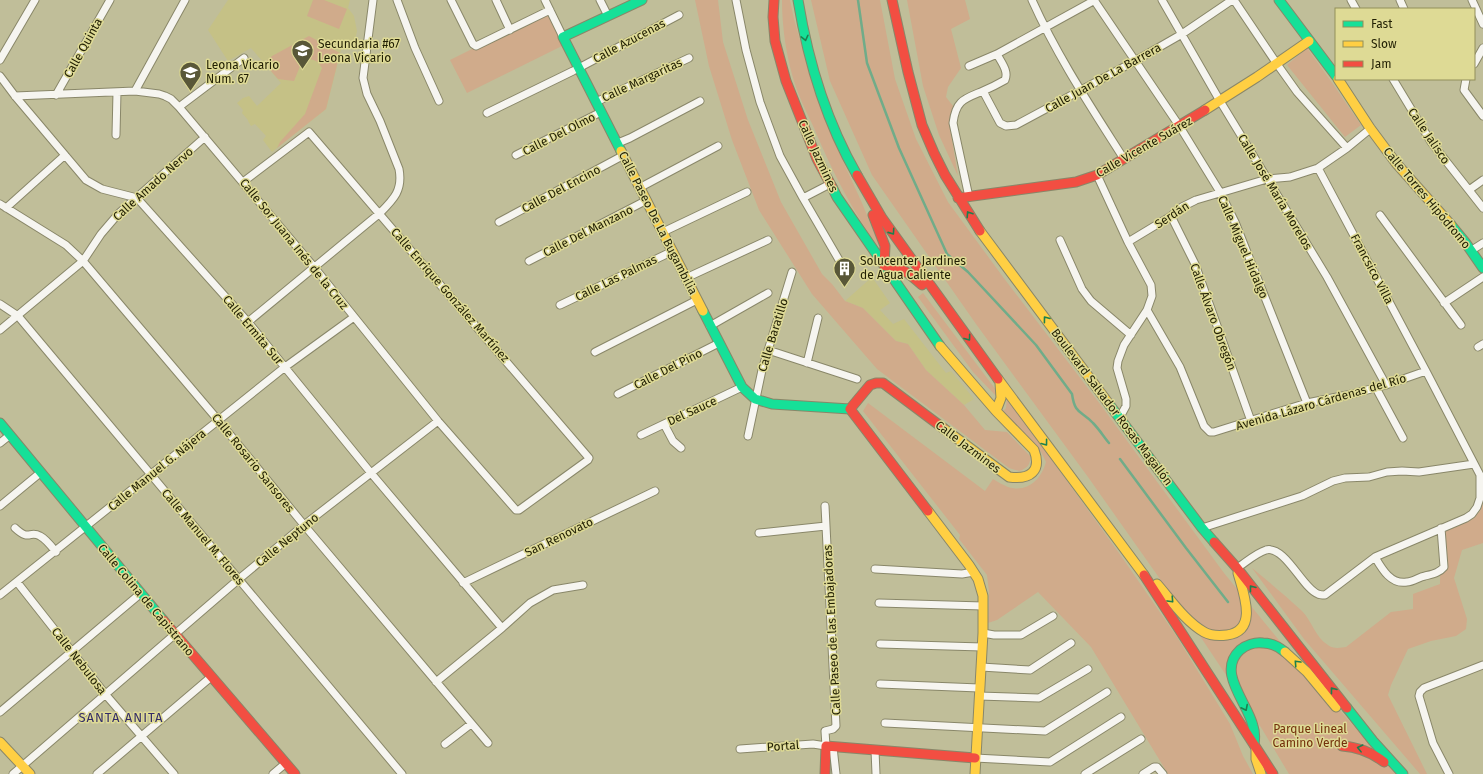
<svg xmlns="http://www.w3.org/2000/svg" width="1483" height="774" font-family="'Fira Sans',sans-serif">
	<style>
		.built { fill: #c5c186 }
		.green { fill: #d0ab8b }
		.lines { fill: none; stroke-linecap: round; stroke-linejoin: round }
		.stream { stroke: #70ac89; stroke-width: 2.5 }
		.street-casing { stroke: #898769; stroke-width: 9 }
		.fast-casing { stroke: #898769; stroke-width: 11 }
		.slow-casing { stroke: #898769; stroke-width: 11 }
		.jam-casing { stroke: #898769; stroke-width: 11 }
		.street { stroke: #f6f5f0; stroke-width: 7 }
		.fast { stroke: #16e098; stroke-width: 9 }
		.slow { stroke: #ffcf43; stroke-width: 9 }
		.jam { stroke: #f24e42; stroke-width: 9 }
		.oneway { stroke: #1c804e }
		.labels { text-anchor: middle; stroke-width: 3; stroke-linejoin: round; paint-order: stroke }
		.street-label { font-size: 12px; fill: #211f03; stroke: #deda95 }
		.poi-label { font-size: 12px; fill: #211f03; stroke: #deda95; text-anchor: start }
		.park-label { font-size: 12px; fill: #73300b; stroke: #deda95 }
		.neighbourhood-label { font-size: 13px; letter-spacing: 1px; fill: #332c67; stroke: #deda95 }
	</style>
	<rect width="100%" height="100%" fill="#c0be99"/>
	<path class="built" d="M228,0H350L348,8L354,16L357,31L356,36L352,45L342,46L326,109L272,152L263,140L266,136L255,124L251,126L248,121V120L242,113L243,110L237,103L243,98L249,96L257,106L281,83L251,48L228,61L208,30Z
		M872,277L890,303L880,310L893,324L904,319L946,373L951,371L974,399L964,405L926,370L908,344L896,341L863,308L845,301Z"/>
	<path class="green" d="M313,0H324L347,9L339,29L307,16Z
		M695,0H718L723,42L748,120L781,202L822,274L832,284L845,301L863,308L896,341L908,344L926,370L964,405L985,430L1007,432L1030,456C1031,464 1027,469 1019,471L1009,468L877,369L812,294L759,210L732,140L709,66Z
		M782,0H790L794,19L814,91L841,157L862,203L881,250C853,213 832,171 814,128C807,113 799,97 794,81C786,55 782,27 782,0Z
		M811,0H880L895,79L916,139L948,202L1003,277L1100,404L1224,573L1278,639L1395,774H1289L1262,729L1196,630L1088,477L976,324L872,175L830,81Z
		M907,0H965L970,19L951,29L961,68L948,87L946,97L953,106L949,122L958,176L939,135L923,86Z
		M550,10L566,44L467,93L450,60Z
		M309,36L340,53L326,109L277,148L280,142L305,114L322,68C318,60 311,58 303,59L294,81L278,79L264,63L272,56Z
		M1307,48L1333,84L1361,125L1345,137L1287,65Z
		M923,293L999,394L997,397L973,372L918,297Z
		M1007,398L1119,553L1177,637L1230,724L1243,756L1253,774H1168L1091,647L1038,592L997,620L988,623L989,592L987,575L959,539L960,535L863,411L868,403L985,491L993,479C998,482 1003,485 1008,487C1027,493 1041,480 1046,462L1041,452L1002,412L1006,408Z
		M1483,503V543L1462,550L1454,578L1467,619L1466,629L1456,636L1431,641L1408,649L1391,685L1388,695L1427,774H1420L1304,639L1252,568C1269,582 1286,596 1302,611C1312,621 1315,637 1328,645C1333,649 1340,648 1346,647L1391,612L1413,609V594L1440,584L1441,528L1473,519L1480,511Z"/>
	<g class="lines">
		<path class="stream" d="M858,0L867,63L899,148L947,254L968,272L1036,345L1072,394C1075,415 1081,410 1093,423C1099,429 1104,437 1109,443
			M1120,459L1186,548L1228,602"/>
		<defs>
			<path id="street" d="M397,0L415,48L439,101
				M451,0L473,44L476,46L550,10
				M496,0L510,30
				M545,0L563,37
				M600,0L608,16
				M736,0L746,50L760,102L780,156L803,198L846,272
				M1032,0C1057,56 1091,107 1124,159
				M1094,0L1180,127L1220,192L1235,222L1307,403
				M1162,0L1220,101L1327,277L1386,385
				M1234,0L1277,64L1297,92L1347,148
				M1351,0L1356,9
				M1400,0L1404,9
				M1472,0L1483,24
				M0,60L35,0
				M1474,64L1483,48
				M969,66L997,54L1095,0
				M0,76L15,96L86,180L102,189L137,198L248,322L371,473L502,628L436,682
				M1393,79L1431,142L1483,208
				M1466,79L1464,90L1483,116
				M135,91L185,0
				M983,91L1000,123L1006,126L1016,125L1135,61L1182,34L1232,0
				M56,95L110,0
				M15,96L135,91L159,94L165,96L171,99L179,107L314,267L438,421L516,510H519L588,460L589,458L309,132L243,182
				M596,102L689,58
				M179,107L244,58
				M487,113L573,71L679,15
				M116,135L117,92
				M618,143L630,138L700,101
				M516,155L601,112
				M1097,175L1128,242L1151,285L1152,296L1147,310L1124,345L1118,361L1117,368L1126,399V406L1120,417
				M641,187L718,146
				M1469,190L1483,180
				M969,197L953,123C956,100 964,99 983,91C990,88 998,84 1005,80C1009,71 1001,62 997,54
				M803,198L830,184
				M0,204L66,245L83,261L218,420L304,525L488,743
				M6,208L65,155
				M1380,215L1461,325
				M1171,216L1195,264L1251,421
				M499,222L624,155
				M663,232L747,192
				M1060,240L1082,289L1091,301L1131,335
				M1128,242L1171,216L1182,207L1196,200L1267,179L1290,177L1318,168L1347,148L1370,129
				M1472,250L1483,243
				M529,261L647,200
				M686,278L768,240
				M1444,303L1483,277
				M0,304L18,316L402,774
				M560,305L673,251
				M1147,310L1180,367L1204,426L1210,432H1214L1307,403L1352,394L1386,385L1426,371
				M248,322L380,213C394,199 403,190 399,169L380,121L367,94L363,78L373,0
				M710,326L768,293
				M0,330L83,261L101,234L119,213L205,137
				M1478,347L1483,344
				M768,350L857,379
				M595,352L697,300
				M807,363L818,318
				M1376,388L1403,438
				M618,394L719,343
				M664,424L673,441L681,448
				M641,435L742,387
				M748,436L762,370L792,272
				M0,443L10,435
				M0,506L40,473
				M15,528C30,542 29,530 40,536C46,539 52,547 56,552
				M1202,528L1302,496L1333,481L1345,478L1369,477L1387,472L1402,471L1419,472L1474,464
				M759,533L826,526
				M1375,557C1382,569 1391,585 1407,582C1413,582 1419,577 1425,576C1433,574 1439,573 1444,567L1441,528
				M1237,568C1245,563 1256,553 1266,550C1285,545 1303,589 1318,594C1320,595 1322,595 1325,595L1375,557L1466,518L1472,514L1477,507L1480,498V475L1426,371L1318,168
				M875,569L962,574L974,572
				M17,582L106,695L174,774
				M463,583L655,491
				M0,595L285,367L354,317
				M879,603L983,606
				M502,628L530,603L553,590L583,585
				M983,633L994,635H1021L1053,616
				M880,644L982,647
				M981,667L1030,670L1071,643
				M880,684L979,688
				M979,696L1039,698L1088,669
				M0,712L140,594
				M885,723L1045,731L1107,692
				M445,744L471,724
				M833,747L836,774
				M740,749L813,744L826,746L825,731L833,729L836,726L825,506
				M875,750L876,774
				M975,758L1050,762L1121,717
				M13,774L239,579L304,525L438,421
				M97,774L211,677
				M273,774L286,763
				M1085,774L1141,739
				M1143,774L1154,767H1157L1163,774
				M1449,774L1433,743L1419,696L1420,692L1424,688L1483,665"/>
			<path id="fast" d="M798,0C808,61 826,121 857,175
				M1279,0L1336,76
				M621,151L563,37L642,0
				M832,187L837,197L940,346
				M1451,225L1465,242L1483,268
				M703,311L742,387L755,399L772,404L850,409
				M1109,404L1202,528L1214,542
				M0,423L163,620
				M1347,708L1373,741L1403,774
				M1254,744C1255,738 1255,732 1253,726C1248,703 1216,672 1240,650C1246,645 1255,642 1263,643C1271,643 1279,647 1285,652"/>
			<path id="slow" d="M1338,79L1370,128L1396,163L1451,225
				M1205,110L1257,77L1309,41
				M621,151L703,311
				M980,231L1109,404
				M940,346L996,411L1034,450C1042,471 1030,480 1009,477L943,428
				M998,379L1144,575
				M996,411L1001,398L1000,383
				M928,511L969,565L978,579L983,596V633L975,774
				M1157,584C1171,600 1185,621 1204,632C1211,636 1219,636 1227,635C1259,631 1243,592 1238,573
				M1285,652L1307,672L1336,707
				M0,742L30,774
				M1256,749V759L1261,774"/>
			<path id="jam" d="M774,0L773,17L775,41L786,81L817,159L832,187
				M892,0L908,72L922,125L934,153L945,175L980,231
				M857,175L882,218L998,379
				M958,198L1076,182L1097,175L1205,110
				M873,215L885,246L884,266C901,266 910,274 922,285
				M928,511L850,409L870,385L876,383H883L943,428
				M1214,542L1237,568L1347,708
				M1144,575L1273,774
				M163,620L295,774
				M1342,746C1358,747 1371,752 1384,762
				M825,774L826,746L975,758"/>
		</defs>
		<use href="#street" class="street-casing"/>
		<use href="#fast" class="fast-casing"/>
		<use href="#slow" class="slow-casing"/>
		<use href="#jam" class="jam-casing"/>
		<use href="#street" class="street"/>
		<use href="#fast" class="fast"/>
		<use href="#slow" class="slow"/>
		<use href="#jam" class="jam"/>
	</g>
	<defs><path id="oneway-chevron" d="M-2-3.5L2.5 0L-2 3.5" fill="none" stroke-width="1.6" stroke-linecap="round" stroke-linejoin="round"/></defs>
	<g class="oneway">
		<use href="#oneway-chevron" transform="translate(805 38) rotate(76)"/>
		<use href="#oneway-chevron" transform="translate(969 214) rotate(-123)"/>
		<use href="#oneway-chevron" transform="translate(892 232) rotate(55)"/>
		<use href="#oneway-chevron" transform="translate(1046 319) rotate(-127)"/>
		<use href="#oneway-chevron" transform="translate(968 338) rotate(54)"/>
		<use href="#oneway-chevron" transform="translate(1045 443) rotate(53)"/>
		<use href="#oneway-chevron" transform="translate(1252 588) rotate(-128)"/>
		<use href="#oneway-chevron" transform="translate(1171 600) rotate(47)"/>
		<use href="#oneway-chevron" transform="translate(1297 663) rotate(-133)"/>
		<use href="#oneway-chevron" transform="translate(1333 690) rotate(-128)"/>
		<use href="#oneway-chevron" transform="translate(1245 708) rotate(63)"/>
		<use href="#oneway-chevron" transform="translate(1360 748) rotate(-166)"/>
	</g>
	<defs>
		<symbol id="school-pin" viewBox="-11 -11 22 30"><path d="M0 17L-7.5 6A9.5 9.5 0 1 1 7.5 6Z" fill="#595738" stroke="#deda95"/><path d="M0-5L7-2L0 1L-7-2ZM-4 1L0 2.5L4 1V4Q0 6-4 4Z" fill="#fff"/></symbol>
		<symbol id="building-pin" viewBox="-11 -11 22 30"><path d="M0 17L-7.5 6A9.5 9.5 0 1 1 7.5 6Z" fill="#595738" stroke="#deda95"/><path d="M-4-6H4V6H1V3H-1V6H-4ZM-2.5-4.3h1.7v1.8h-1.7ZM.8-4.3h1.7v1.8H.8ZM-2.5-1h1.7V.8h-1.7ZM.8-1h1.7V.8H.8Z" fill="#fff"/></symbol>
	</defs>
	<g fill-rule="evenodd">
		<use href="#school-pin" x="290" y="38" width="25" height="34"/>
		<use href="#school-pin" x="178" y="60" width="25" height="34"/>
		<use href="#building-pin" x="832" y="256" width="25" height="34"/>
	</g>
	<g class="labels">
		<g class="street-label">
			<text transform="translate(629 41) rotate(-28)" y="4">Calle Azucenas</text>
			<text transform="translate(83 48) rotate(-61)" y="4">Calle Quinta</text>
			<text transform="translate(1103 78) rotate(-29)" y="4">Calle Juan De La Barrera</text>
			<text transform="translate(642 80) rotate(-25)" y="4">Calle Margaritas</text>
			<text transform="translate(559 134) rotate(-27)" y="4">Calle Del Olmo</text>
			<text transform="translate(1429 136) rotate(56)" y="4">Calle Jalisco</text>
			<text transform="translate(1144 147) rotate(-30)" y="4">Calle Vicente Suárez</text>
			<text transform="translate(818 156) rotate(65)" y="4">Calle Jazmines</text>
			<text transform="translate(153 184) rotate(-42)" y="4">Calle Amado Nervo</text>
			<text transform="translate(561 189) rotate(-28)" y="4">Calle Del Encino</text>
			<text transform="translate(1275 192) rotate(59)" y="4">Calle José María Morelos</text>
			<text transform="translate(1427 198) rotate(50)" y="4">Calle Torres Hipódromo</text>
			<text transform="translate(1172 215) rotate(-33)" y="4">Serdán</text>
			<text transform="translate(658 223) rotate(63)" y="4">Calle Paseo De La Bugambilia</text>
			<text transform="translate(588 231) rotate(-27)" y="4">Calle Del Manzano</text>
			<text transform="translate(294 244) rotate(51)" y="4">Calle Sor Juana Inés de la Cruz</text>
			<text transform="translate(1243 247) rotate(67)" y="4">Calle Miguel Hidalgo</text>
			<text transform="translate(1372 269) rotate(62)" y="4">Francsico Villa</text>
			<text transform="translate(616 278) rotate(-26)" y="4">Calle Las Palmas</text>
			<text transform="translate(450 295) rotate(49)" y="4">Calle Enrique González Martínez</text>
			<text transform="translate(1213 317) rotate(70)" y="4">Calle Álvaro Obregón</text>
			<text transform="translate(253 330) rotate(50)" y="4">Calle Ermita Sur</text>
			<text transform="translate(773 335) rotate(-73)" y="4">Calle Baratillo</text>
			<text transform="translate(668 369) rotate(-27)" y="4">Calle Del Pino</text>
			<text transform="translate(1321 402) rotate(-16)" y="4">Avenida Lázaro Cárdenas del Río</text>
			<text transform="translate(1112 407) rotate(53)" y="4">Boulevard Salvador Rosas Magallón</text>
			<text transform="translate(692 411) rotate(-25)" y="4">Del Sauce</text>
			<text transform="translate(968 447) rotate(37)" y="4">Calle Jazmines</text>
			<text transform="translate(253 463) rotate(51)" y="4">Calle Rosario Sansores</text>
			<text transform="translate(157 470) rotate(-39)" y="4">Calle Manuel G. Nájera</text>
			<text transform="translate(203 537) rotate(50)" y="4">Calle Manuel M. Flores</text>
			<text transform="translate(559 537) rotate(-26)" y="4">San Renovato</text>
			<text transform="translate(287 540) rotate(-39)" y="4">Calle Neptuno</text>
			<text transform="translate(146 600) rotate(50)" y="4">Calle Colina de Capistrano</text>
			<text transform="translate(832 630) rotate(-93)" y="4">Calle Paseo de las Embajadoras</text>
			<text transform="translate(79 661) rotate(52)" y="4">Calle Nebulosa</text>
			<text transform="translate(783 746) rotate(-4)" y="4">Portal</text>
		</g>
		<g class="poi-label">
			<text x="318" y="48">Secundaria #67<tspan x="318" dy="14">Leona Vicario</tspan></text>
			<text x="206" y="69">Leona Vicario<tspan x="206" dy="14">Num. 67</tspan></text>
			<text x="860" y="265">Solucenter Jardines<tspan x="860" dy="14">de Agua Caliente</tspan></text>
		</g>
		<g class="park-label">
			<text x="1310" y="733">Parque Lineal<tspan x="1310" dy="14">Camino Verde</tspan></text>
		</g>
		<g class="neighbourhood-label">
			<text x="121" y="722">SANTA ANITA</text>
		</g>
	</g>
	<rect x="1335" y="8" width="140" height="72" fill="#deda95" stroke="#928f5b"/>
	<rect x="1343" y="21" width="20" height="6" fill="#16e098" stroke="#928f5b"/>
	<text x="1371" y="28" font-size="12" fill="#211f03">Fast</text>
	<rect x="1343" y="41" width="20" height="6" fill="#ffcf43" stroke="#928f5b"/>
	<text x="1371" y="48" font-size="12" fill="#211f03">Slow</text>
	<rect x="1343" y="61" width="20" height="6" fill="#f24e42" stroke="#928f5b"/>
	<text x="1371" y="68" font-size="12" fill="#211f03">Jam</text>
</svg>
